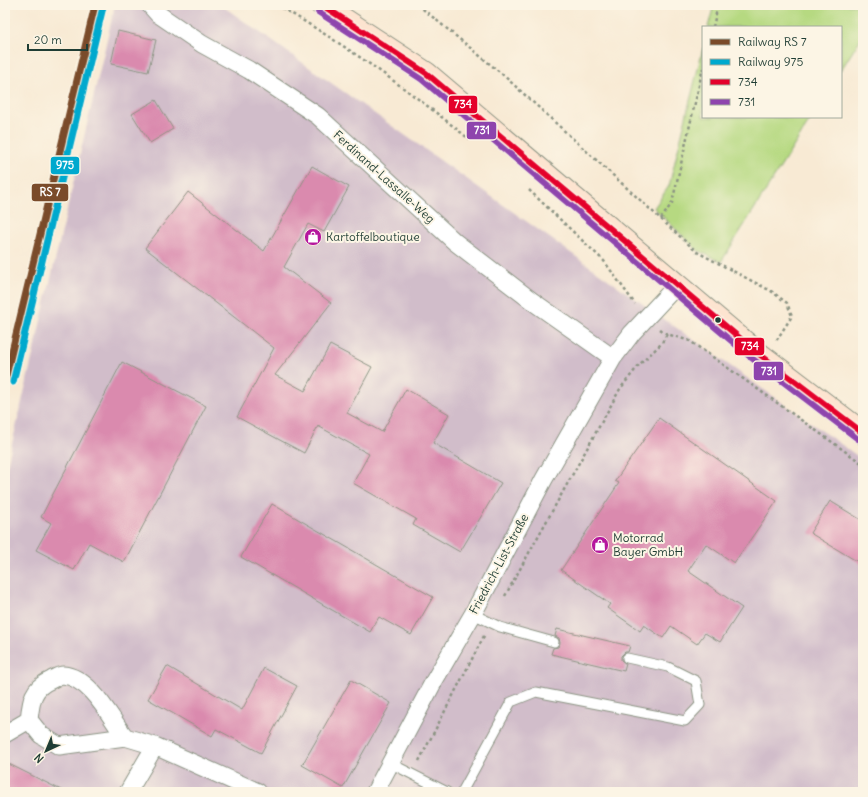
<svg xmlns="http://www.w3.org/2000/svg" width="868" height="797" font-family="Delius,sans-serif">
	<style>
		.industrial { fill: #d1bdca }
		.green { fill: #b6d981; stroke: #6a8b5a }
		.building { fill: #da8aae }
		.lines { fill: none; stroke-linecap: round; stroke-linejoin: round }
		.service-casing { stroke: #8c9484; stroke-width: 11 }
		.minor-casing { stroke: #8c9484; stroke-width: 19 }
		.secondary-casing { stroke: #8c9484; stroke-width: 24 }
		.path { stroke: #8c9484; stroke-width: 2.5; stroke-dasharray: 3 3; stroke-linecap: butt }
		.service { stroke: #fff; stroke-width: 9 }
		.minor { stroke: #fff; stroke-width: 17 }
		.secondary { stroke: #fde4d0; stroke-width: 22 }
		.bus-1-casing { stroke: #fcf5e5; stroke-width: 9 }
		.bus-2-casing { stroke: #fcf5e5; stroke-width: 9 }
		.bus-1 { stroke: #e4002b; stroke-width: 6 }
		.bus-2 { stroke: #8e44ad; stroke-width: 6 }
		.rail-1-casing { stroke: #fcf5e5; stroke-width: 10 }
		.rail-2-casing { stroke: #fcf5e5; stroke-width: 10 }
		.rail-1 { stroke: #7a4b2a; stroke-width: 7 }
		.rail-2 { stroke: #00a9ce; stroke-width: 7 }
		.bus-dot { fill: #1f3d34; stroke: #fcf5e5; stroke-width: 1.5 }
		.labels { text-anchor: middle; stroke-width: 4; stroke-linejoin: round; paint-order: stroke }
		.street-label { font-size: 12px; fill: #1f3d34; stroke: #fcf5e5 }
		.poi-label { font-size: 12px; fill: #1f3d34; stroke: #fcf5e5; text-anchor: start }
		.line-badge { stroke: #fcf5e5; stroke-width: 1.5 }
		.badge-label { font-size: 11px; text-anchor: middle; font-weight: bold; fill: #fff }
	</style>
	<rect width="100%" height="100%" fill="#fcf5e5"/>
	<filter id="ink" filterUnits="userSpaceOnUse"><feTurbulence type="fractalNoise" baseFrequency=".025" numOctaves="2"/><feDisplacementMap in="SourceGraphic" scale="8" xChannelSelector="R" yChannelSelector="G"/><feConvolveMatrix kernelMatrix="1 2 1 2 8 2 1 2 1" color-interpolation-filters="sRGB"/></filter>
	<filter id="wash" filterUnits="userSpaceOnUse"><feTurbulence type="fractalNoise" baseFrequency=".012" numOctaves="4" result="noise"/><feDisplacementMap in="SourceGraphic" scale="16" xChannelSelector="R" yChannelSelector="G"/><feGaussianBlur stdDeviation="0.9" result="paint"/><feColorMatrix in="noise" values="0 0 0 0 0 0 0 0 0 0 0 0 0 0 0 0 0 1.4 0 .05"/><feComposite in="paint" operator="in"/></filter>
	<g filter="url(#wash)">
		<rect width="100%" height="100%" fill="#f8ead4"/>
		<path class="industrial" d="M115,5H221L863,460V792H5V474Z"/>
		<path class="green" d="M714,5H863V35L841,70V27H708Z
			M703,48V117H812L721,262L697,250L654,208L669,186Z"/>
		<g id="blocks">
			<path class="building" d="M118,31L156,40L148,72L111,64Z
				M156,100L173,129L150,143L132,114Z
				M312,166L349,187L324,232L308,224L284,267L331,303L275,375L305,391L330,345L372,367L347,413L382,432L406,389L449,414L433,443L501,483L460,552L413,525L416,519L353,483L369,454L318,426L304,453L237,417L274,348L145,248L188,192L264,251Z
				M122,362L206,406L124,562L89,543L74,570L36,550L51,523L41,517Z
				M659,418L777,501L734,563L706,544L688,571L742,608L720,642L705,633L697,644L671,626L663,638L644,625L640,631L607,608L610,604L561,570L619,483L615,481Z
				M830,501L863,521V565L810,533Z
				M272,504L433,597L411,635L379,617L370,632L241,557Z
				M557,629L630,646L628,652H625L621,656V660L626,664L624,671L551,654L553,648L558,647L560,643L559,638L555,636Z
				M167,666L242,710L264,668L297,686L261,753L216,729L212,736L148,699Z
				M351,680L391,703L343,788L302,765Z
				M5,762L65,792H5Z"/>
		</g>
	</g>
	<g filter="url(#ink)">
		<use href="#blocks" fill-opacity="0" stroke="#8c9484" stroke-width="1"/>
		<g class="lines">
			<defs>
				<path id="service" d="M473,614L500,627L554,642
					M390,763L447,792
					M462,792L511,702L536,692L685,721L700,705L696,681L668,667L627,658"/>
				<path id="minor" d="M150,5L158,14L202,44L249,70L318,116L455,242L532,301L613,358
					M5,734L29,720
					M125,737C110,717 90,677 63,675C59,675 55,678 51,680C32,688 31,701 29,720L41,735L59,746L125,737L155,746L258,792
					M128,792L155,746
					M375,792L434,681L473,614L544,479L613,358L632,333L677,285"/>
				<path id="secondary" d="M322,5L426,73L754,350L863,433"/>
			</defs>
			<use href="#service" class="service-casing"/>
			<use href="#minor" class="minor-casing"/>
			<use href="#secondary" class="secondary-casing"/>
			<path class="path" d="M277,5C344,44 408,89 469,139
				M418,5L502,74L697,252L771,291L787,303L792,316L776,341
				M713,27L718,5
				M529,190L604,261L635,304
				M661,219L672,203L703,68
				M660,329L667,334L690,341L863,464
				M505,596L620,389L639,365L661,344L667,334
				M419,761L485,634
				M403,792L405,787"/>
			<use href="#service" class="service"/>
			<use href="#minor" class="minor"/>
			<use href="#secondary" class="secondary"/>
			<defs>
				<path id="bus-1" d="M322,5L426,73L754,350L863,433"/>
				<path id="bus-2" d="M318,12L421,79L749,356L858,439"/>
			</defs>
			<use href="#bus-1" class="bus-1-casing"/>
			<use href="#bus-2" class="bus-2-casing"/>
			<use href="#bus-1" class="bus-1"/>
			<use href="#bus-2" class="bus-2"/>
			<defs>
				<path id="rail-1" d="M5,380L95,5"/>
				<path id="rail-2" d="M13,382L103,7"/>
			</defs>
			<use href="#rail-1" class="rail-1-casing"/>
			<use href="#rail-2" class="rail-2-casing"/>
			<use href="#rail-1" class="rail-1"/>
			<use href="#rail-2" class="rail-2"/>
		</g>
	</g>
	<defs>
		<symbol id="shop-disc" viewBox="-11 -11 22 22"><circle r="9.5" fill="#b5179e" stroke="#fcf5e5"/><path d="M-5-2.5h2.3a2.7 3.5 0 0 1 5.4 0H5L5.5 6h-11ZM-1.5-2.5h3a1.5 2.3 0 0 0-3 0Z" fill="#fff"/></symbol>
	</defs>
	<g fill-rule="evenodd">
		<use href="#shop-disc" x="303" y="227" width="20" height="20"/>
		<use href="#shop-disc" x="590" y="535" width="20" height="20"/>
	</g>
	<circle class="bus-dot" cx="718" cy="320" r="3.5"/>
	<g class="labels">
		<g class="street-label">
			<text transform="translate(384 177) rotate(42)" y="4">Ferdinand-Lassalle-Weg</text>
			<text transform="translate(499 564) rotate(-62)" y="4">Friedrich-List-Straße</text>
		</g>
		<g class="poi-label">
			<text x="326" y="241">Kartoffelboutique</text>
			<text x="613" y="542">Motorrad<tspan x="613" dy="14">Bayer GmbH</tspan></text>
		</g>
	</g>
	<g class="line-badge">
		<rect x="448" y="95" width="30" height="19" rx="4" fill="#e4002b"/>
		<rect x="466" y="121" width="31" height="19" rx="4" fill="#8e44ad"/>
		<rect x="50" y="156" width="30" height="19" rx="4" fill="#00a9ce"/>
		<rect x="31" y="183" width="38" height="19" rx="4" fill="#7a4b2a"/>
		<rect x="734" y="337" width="31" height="19" rx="4" fill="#e4002b"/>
		<rect x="753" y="361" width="31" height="20" rx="4" fill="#8e44ad"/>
	</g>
	<g class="badge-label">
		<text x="463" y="108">734</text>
		<text x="482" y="134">731</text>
		<text x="65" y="169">975</text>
		<text x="50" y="196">RS 7</text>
		<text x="750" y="350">734</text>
		<text x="769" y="375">731</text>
	</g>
	<rect width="868" height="797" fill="none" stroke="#fcf5e5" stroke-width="20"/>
	<rect x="702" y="26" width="140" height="92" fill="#fcf5e5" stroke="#a4ab9e"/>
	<rect x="710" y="39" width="20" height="6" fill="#7a4b2a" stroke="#a4ab9e"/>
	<text x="738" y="46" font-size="12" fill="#1f3d34">Railway RS 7</text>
	<rect x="710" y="59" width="20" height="6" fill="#00a9ce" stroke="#a4ab9e"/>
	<text x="738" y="66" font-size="12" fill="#1f3d34">Railway 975</text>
	<rect x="710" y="79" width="20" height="6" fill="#e4002b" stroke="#a4ab9e"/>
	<text x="738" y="86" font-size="12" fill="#1f3d34">734</text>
	<rect x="710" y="99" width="20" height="6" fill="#8e44ad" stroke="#a4ab9e"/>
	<text x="738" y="106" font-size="12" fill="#1f3d34">731</text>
	<g transform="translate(46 751) rotate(224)" stroke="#fcf5e5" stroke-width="3" paint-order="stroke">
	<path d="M0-3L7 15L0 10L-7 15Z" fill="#1f3d34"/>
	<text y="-6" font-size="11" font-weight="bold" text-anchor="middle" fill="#1f3d34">N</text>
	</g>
	<path d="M28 44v6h59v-6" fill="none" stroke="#1f3d34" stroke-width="2"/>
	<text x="34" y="44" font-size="12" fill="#1f3d34" stroke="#fcf5e5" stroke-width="3" paint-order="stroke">20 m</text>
</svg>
